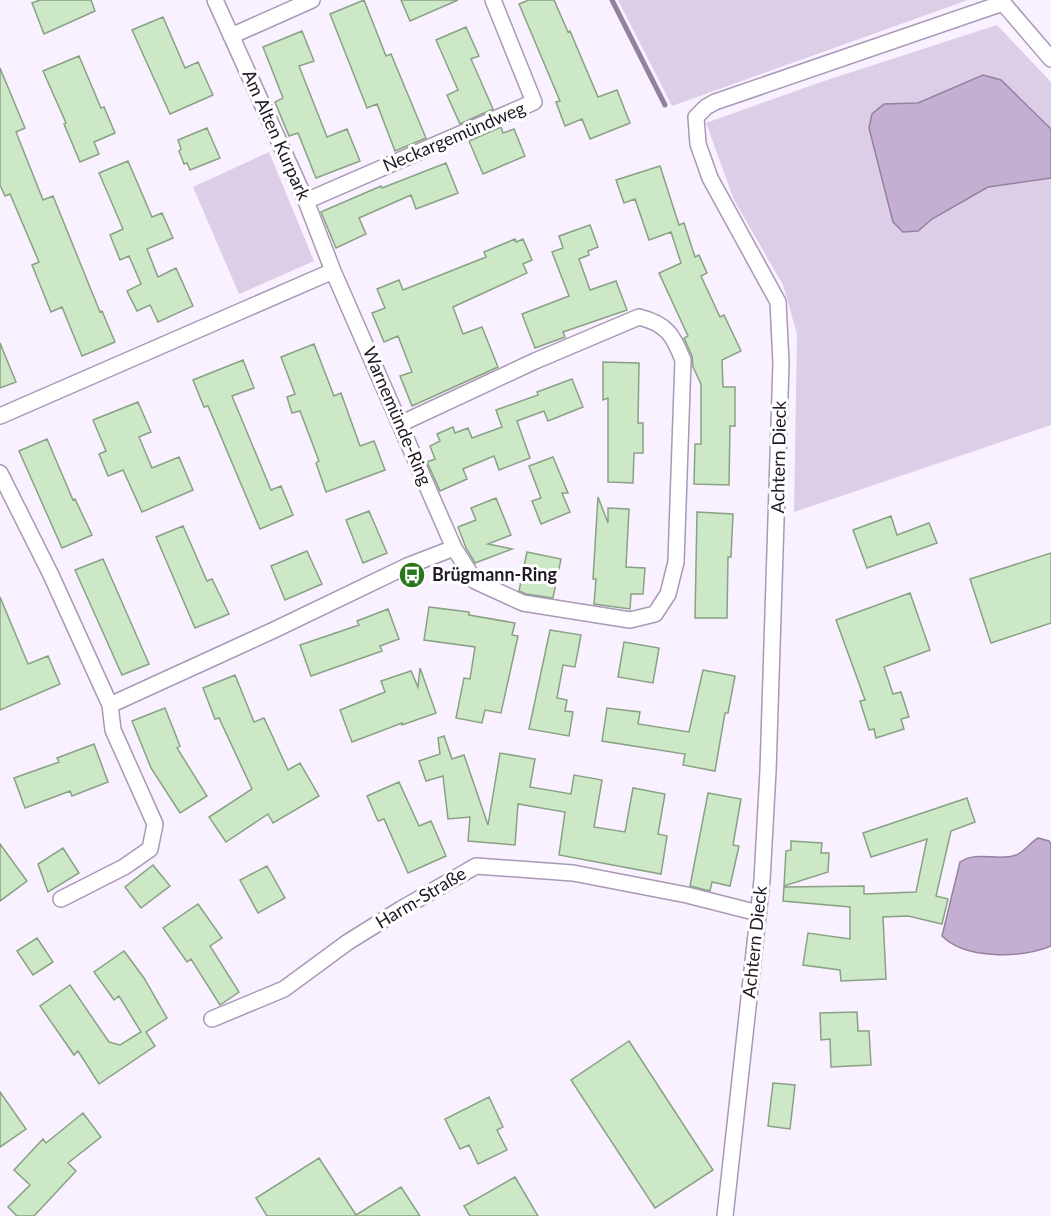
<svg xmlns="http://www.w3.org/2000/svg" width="1051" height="1216" font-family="Lato,sans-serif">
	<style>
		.green { fill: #ddcee7 }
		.water { fill: #c4afd3; stroke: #93829f; stroke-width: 1.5 }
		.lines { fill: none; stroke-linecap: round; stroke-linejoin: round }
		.stream { stroke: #93829f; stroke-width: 5 }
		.building { fill: #cce8c6; stroke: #89a184; stroke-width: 1.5 }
		.street-casing { stroke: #aa98b7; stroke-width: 18 }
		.street { stroke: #fff; stroke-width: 15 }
		.labels { text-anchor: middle; stroke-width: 6; stroke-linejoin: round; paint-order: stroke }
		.street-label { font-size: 18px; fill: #201925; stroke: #fff }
		.poi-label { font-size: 18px; font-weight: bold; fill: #201925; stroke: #fff; text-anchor: start }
	</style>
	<rect width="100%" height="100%" fill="#f9f1ff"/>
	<path class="green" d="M618,0H968L672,106Z
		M997,25L1051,82V129L1001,80L983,75L918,103L884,104L918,231L932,219L988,187L1051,178V425L794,512L797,334L783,285L734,200L706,123L821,82Z
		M269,152L314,261L239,294L193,187Z"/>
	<path class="water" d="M983,75L1001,80L1051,129V178L988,187L932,219L918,231L903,232L893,222L869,128L872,114L884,104L918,103Z
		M1038,838L1049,841L1051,844V946C1022,958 966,960 942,936L960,862C978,850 997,862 1016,855C1024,852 1031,842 1038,838Z"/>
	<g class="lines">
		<path class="stream" d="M612,0L665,105"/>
	</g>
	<path class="building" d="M40,0H91L95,11L44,34L32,3Z
		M364,0L386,56L391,54L426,138L395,151L377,104L367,108L330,14Z
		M401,0H458L410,21Z
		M529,0H554L568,32L570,31L598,97L617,90L630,123L590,139L582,119L565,126L556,102L560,101L519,4Z
		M163,17L185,68L198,62L213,95L170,114L132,30Z
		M466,27L479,56L471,59L493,109L460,124L447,95L458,90L436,40Z
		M302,31L314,61L299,66L327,137L347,129L360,161L316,178L298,133L289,136L275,102L283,98L263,47Z
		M79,56L101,108L104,107L115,133L94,142L99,154L80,162L64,124L66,123L43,71Z
		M0,68L25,128L16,132L43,200L53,196L100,312L102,311L115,342L82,356L62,307L51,312L32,265L39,262L10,194L5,196L0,185Z
		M501,127L503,133L514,129L525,156L483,174L469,141Z
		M207,128L220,158L190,170L187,163L184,164L179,151L181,149L178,140Z
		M128,161L152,217L162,213L173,238L147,249L158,277L176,268L193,306L158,322L150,305L137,311L127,291L141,284L129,256L120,260L110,235L123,229L99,173Z
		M446,163L458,193L416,209L411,195L359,218L366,234L336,248L321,212L381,186L382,188Z
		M660,166L679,225L684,223L695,257L699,255L707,273L701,276L720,317L724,315L741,351L722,360L723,387H735V426H730L729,485L694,484L695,444H701V384L693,367L692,356L684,338L688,336L659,273L681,263L671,232L649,240L635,199L624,203L616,180Z
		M590,225L598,247L588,251L589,255L579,259L590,290L616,281L627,310L563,332L565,337L535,348L522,314L569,296L552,252L563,248L559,236Z
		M515,239L516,242L523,239L532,260L523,264L527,273L453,307L463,334L482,327L498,367L412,406L400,376L412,372L398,336L384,342L372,313L385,308L377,289L399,280L403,290L486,257L484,252Z
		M0,343L16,382L0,388Z
		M314,344L334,396L341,393L360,446L374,441L385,470L326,492L316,463L319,461L300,411L292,413L287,397L295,394L281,357Z
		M243,360L254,388L232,396L271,490L281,486L293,515L260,529L208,406L204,407L193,380Z
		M603,362L639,363L638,423H643V453H634L633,483L608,482V398L603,400Z
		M572,379L583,407L548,421L544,411L517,421L530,458L499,470L494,456L463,469L467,479L440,491L427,462L435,459L430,446L440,441L437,434L453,427L455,433L468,428L472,438L502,427L496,410L538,395L537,392Z
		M138,402L151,432L139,437L152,468L179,457L193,490L142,512L123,470L108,476L99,454L106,451L93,420Z
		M47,439L73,500L75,499L92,535L62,548L19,451Z
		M553,457L568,493H562L570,512L541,524L532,501L541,498L529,466Z
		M598,497L608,523V508L629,509L626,567L645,568L643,594H631L630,609L594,604L596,579H593Z
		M496,498L511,535L488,544L512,549L475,563L466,548L458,527L476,520L471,508Z
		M369,511L387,553L363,563L346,520Z
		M697,512L733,514L731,557H728L727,618H695Z
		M891,516L897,535L929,523L937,543L867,568L853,530Z
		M183,526L207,581L212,579L229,614L195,628L156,537Z
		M307,551L322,584L285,600L271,566Z
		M527,552L561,559L553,598L526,594L519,591Z
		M1051,553V623L991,643L970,579Z
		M103,559L149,664L122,675L75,570Z
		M910,593L930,650L884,667L893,694L901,692L909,717L901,719L904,729L876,738L874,729L869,730L860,701L865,700L836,620Z
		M0,597L28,664L48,656L60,684L0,710Z
		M429,607L469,612V615L515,623L512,635L518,636L501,713L485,710L482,723L456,718L464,678L470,679L475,647L424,640Z
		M388,609L399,639L380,646L382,651L311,676L300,645L359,625L357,621Z
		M550,630L581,635L575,667L563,665L557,698L567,700L565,711L573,712L569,736L529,729Z
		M624,642L659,648L653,683L618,677Z
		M420,668L436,713L402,725V723L352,742L340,710L385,692L381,681L411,671L418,687Z
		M703,670L735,676L728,713H725L715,771L683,765L685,754L602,741L607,708L640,712L638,724L689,732Z
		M235,675L254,722L264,718L288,770L300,763L319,796L273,823L268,814L226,842L209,817L252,789L219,718L215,719L203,688Z
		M165,708L180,746L177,748L207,796L180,813L151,768L132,721Z
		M444,736L452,759L464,755L488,825L500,753L535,759L530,787L571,794L574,775L602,780L594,827L625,832L633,788L665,794L658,834L667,836L661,874L559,855L565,812L518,804L515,845L468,841L470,817L448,819L443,776L426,781L419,761L440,754L438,738Z
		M94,744L108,782L72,796L70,791L25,808L14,778L59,762L57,758Z
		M399,782L419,826L431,821L446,856L408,873L384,819L378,821L367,796Z
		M708,793L741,799L733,845L739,846L730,886L712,882L710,891L690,886Z
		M967,798L975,822L951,831L936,896L948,899L942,924L908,916L883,917L886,979L841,981L840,970L803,965L808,933L850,939V907L783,901L784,887L864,886V894L916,892L927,839L871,857L863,833Z
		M791,841L822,843L821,853H829L828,872L784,886L786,851L791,850Z
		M0,844L27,881L0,901Z
		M63,848L79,873L48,892L38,864Z
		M153,865L170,886L141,908L125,887Z
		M267,866L285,898L258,913L240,880Z
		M198,904L222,938L210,946L239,992L220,1005L191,959L187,962L163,928Z
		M37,938L53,962L33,975L17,951Z
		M124,951L144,978L167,1018L146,1032L155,1046L99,1084L78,1051L74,1055L40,1006L70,985L109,1042L120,1045L141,1032L119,996L114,1000L94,972Z
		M857,1012L858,1031H869L871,1065L831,1067L830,1039L821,1040L820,1013Z
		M629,1041L713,1170L655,1208L571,1080Z
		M773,1083L795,1085L790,1129L768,1126Z
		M0,1092L26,1129L0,1147Z
		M489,1097L503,1127L497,1130L507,1150L478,1164L469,1145L460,1149L445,1119Z
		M83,1113L101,1137L68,1163L76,1171L34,1216H17L8,1207L30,1185L14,1170L43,1139L46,1143Z
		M319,1158L356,1215L401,1187L420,1216H267L256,1198Z
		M515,1177L538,1216H470L464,1206Z"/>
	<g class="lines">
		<defs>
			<path id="street" d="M215,0L306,201L333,271
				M231,36L312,0
				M306,201L534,102L493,0
				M0,416L333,271L454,548L475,581L523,603L630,620L655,614L668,594L676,562L683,360C673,335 667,324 639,317L535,361L400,424
				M0,473L51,575L110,705L113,730L155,824L150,849L124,867L61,899
				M110,705L274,630L407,566L454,548
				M212,1019L284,989L348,942L401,909L476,866L573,873L687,895L758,913
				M725,1216L762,880L768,771L781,363L778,302L710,178L698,144L696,117L706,107L715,102L1003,3L1051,59"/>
		</defs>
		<use href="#street" class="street-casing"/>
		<use href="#street" class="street"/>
	</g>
	<defs>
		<symbol id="bus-disc" viewBox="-11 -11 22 22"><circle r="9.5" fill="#2b761b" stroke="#fff"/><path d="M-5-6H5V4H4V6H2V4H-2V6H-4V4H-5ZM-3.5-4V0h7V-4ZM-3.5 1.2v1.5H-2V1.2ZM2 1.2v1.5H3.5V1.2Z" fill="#fff"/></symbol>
	</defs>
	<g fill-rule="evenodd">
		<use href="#bus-disc" x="397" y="560" width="30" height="30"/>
	</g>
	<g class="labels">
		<g class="street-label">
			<text transform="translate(276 135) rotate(66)" y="6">Am Alten Kurpark</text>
			<text transform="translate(454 137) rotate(-23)" y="6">Neckargemündweg</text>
			<text transform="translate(397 416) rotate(67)" y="6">Warnemünde-Ring</text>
			<text transform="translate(779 457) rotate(-89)" y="6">Achtern Dieck</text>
			<text transform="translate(421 898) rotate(-31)" y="6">Harm-Straße</text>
			<text transform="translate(755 942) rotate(-84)" y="6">Achtern Dieck</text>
		</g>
		<g class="poi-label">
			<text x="432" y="581">Brügmann-Ring</text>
		</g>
	</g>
</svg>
